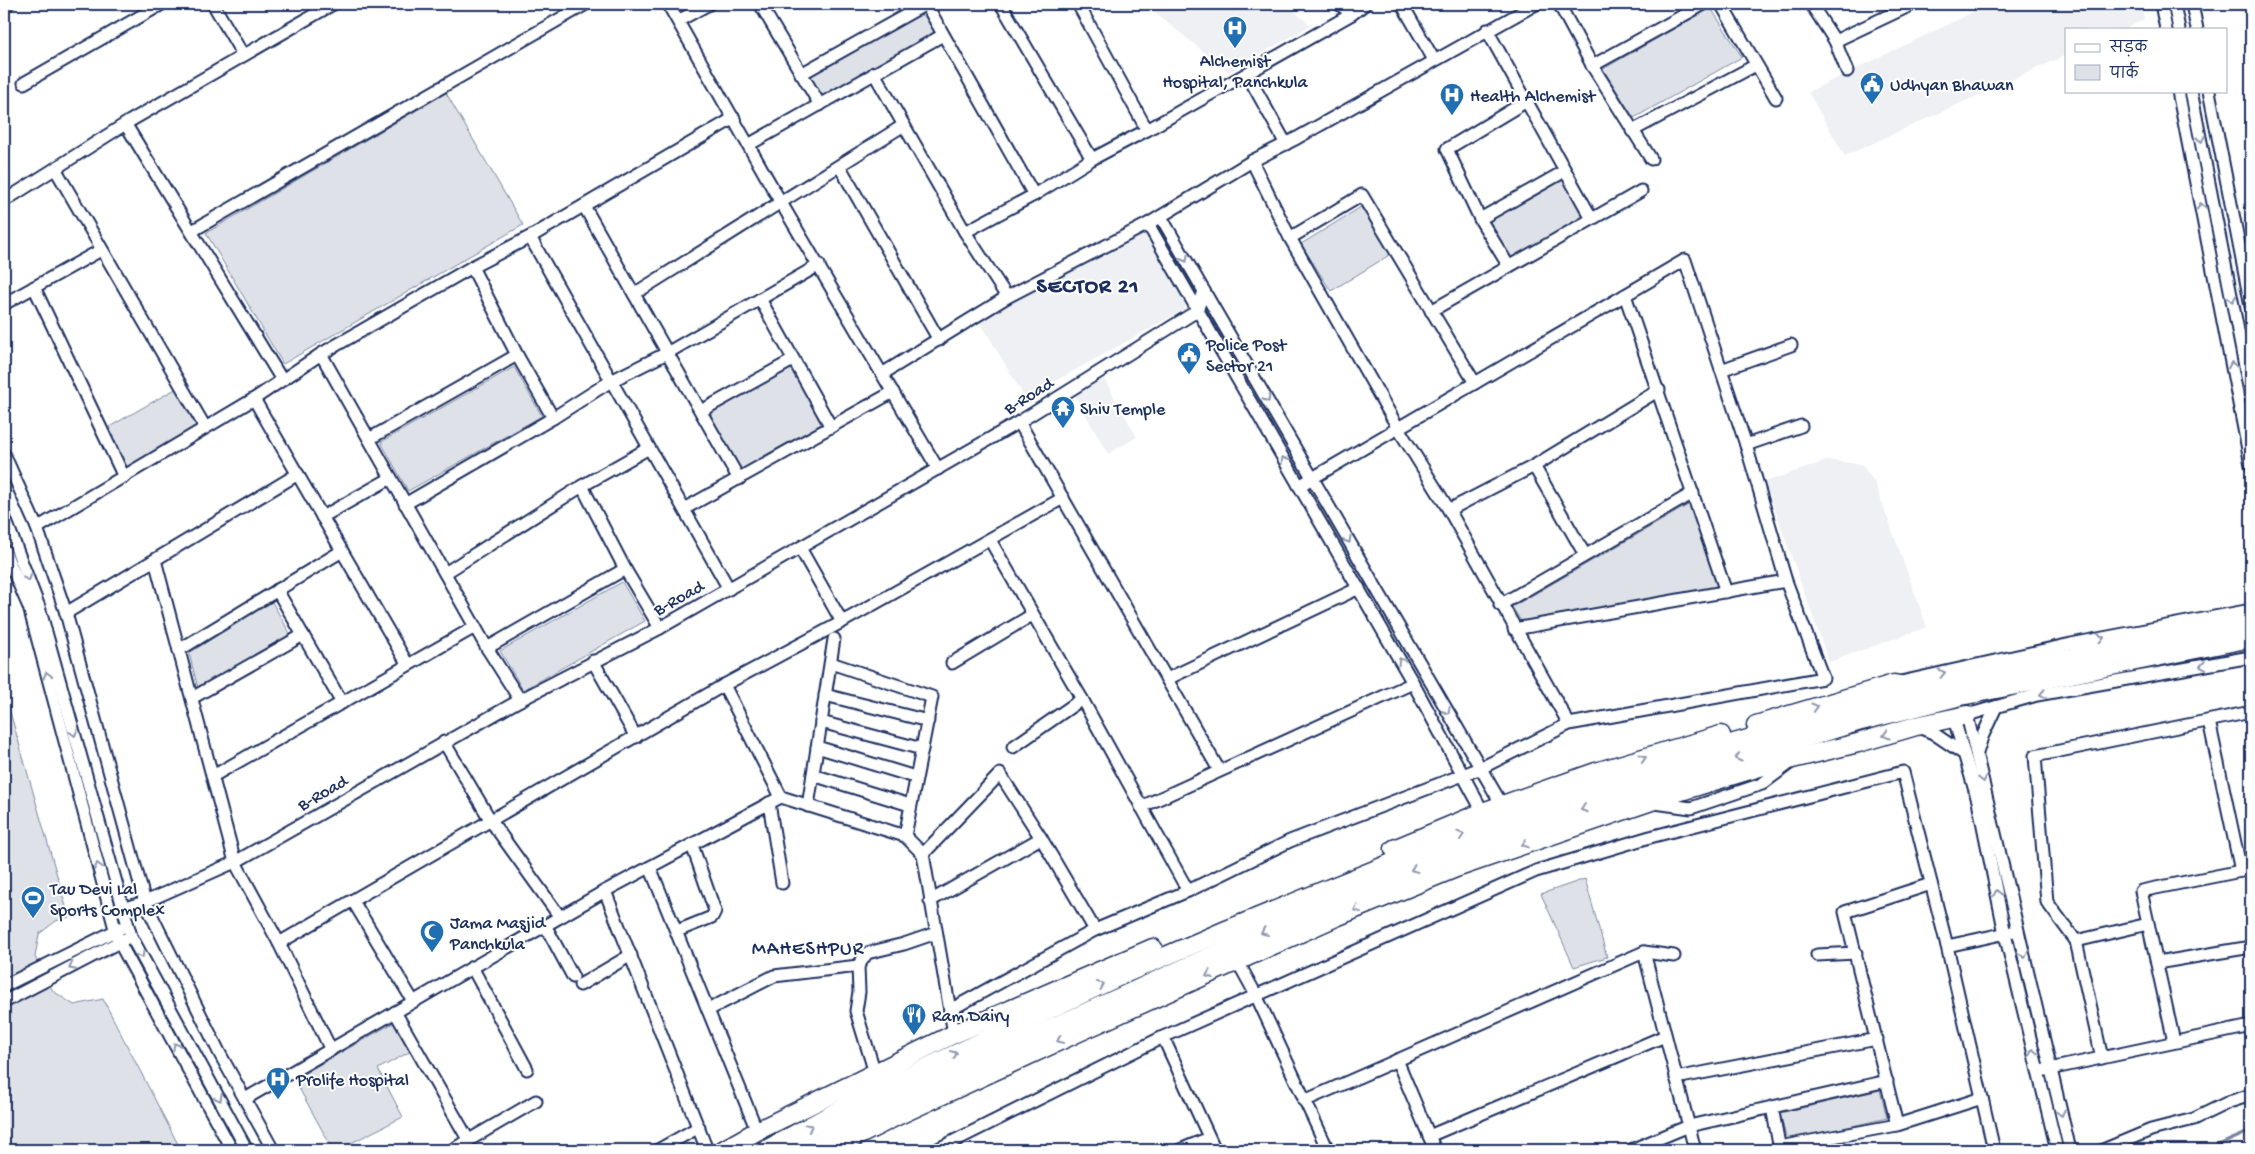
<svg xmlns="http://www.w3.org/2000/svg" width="2255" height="1154" viewBox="0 0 2255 1154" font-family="'Gochi Hand','Playpen Sans Deva',sans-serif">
	<rect width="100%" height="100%" fill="#fff"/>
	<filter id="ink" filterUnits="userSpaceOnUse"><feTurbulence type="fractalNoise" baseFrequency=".02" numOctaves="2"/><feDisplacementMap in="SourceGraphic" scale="10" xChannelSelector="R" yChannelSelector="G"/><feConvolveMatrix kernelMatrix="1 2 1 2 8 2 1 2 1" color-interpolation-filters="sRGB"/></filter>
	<g filter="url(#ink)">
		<!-- built -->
		<g fill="#eff0f4">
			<path d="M1144 4H1285L1311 25 1229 72Z"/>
			<path d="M1990 4H2141L2144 20 2124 29H2066V55L1845 156 1808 92Z"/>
			<path d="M1146 228 1187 300 1185 309 1025 398 979 320Z"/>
			<path d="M1104 379 1137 437 1108 454 1075 396Z"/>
			<path d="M1829 460 1862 465 1875 483 1927 627 1829 662 1765 482Z"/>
		</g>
		<!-- green -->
		<g fill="#dee1e7" stroke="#7c88a2">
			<path d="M1711 8 1742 57 1634 118 1603 69Z"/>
			<path d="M924 10 937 34 823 98 810 75Z"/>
			<path d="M446 93 523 225 283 364 206 233Z"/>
			<path d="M1563 177 1586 216 1511 260 1488 220Z"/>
			<path d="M1361 207 1391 254 1331 291 1301 244Z"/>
			<path d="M514 367 542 416 408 491 381 442Z"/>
			<path d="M793 367 825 425 740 471 708 413Z"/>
			<path d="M177 388 198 427 128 470 109 427Z"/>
			<path d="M1690 504 1718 588 1521 621 1512 607Z"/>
			<path d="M622 582 645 621 523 690 500 651Z"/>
			<path d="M272 602 291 635 198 688 189 653Z"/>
			<path d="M4 691 69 917 56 921 39 934 35 957 53 991 74 1005 103 999 181 1150H4Z"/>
			<path d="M1585 879 1607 957 1574 967 1541 894Z"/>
			<path d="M395 1022 413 1050 378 1069 403 1117 337 1150H333L294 1079Z"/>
			<path d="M1880 1090 1887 1118 1787 1141 1780 1113Z"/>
		</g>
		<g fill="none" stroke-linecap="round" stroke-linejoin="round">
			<!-- stream -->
			<path stroke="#77839f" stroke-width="3" d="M2207 1150 2251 1131"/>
			<defs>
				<g id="minor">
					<path d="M213 4 243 55"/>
					<path d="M668 4 780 201 938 469"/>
					<path d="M760 4 820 105"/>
					<path d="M1001 4 1092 159"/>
					<path d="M1078 4 1147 130"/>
					<path d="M1339 4 1352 14"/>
					<path d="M1402 4 1434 60"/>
					<path d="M1559 4 1593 67 1651 159"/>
					<path d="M1721 4 1776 98"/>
					<path d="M1811 4 1835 41 1847 71"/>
					<path d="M2161 4 2166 29"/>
					<path d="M2174 4 2179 29"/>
					<path d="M2192 4 2197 29"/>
					<path d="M4 6 8 4"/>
					<path d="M678 21 709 4"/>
					<path d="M1487 30 1592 219"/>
					<path d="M1835 41 1913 4"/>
					<path d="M1592 66 1704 4"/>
					<path d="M874 73 965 232 1007 297"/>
					<path d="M801 74 926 4 1034 195"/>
					<path d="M1247 74 1286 144"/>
					<path d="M24 83 162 4"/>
					<path d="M2178 91 2251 465"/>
					<path d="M2191 91 2251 397"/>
					<path d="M2209 91 2251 306"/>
					<path d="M126 125 282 380"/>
					<path d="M1632 131 1756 65"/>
					<path d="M750 144 943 35"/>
					<path d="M1252 161 1290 238 1398 428 1449 510 1569 724"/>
					<path d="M840 167 939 340"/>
					<path d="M56 170 205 427"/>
					<path d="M4 201 130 121 333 4"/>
					<path d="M584 206 739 479"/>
					<path d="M1161 217 1502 805"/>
					<path d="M1480 219 1565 171"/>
					<path d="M1148 224 1413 683 1483 812"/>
					<path d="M192 231 586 4"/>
					<path d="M965 232 1034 195 1092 159 1147 130 1352 14 1365 4"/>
					<path d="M530 237 729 589"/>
					<path d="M1290 238 1362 195 1475 383"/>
					<path d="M1508 265 1480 219 1447 149 1525 102"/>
					<path d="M472 267 517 355 553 418"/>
					<path d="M34 287 124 477"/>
					<path d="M634 294 904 125"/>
					<path d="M1625 295 1726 592"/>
					<path d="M760 299 831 427"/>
					<path d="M4 304 101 250"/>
					<path d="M1431 311 1641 191"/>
					<path d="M321 354 487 648 520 700"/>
					<path d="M1721 370 1791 345"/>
					<path d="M882 374 1007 297 1148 224 1252 161 1297 138 1536 4"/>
					<path d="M254 399 408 665"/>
					<path d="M701 411 793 360"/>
					<path d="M1019 422 1219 770"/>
					<path d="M369 439 517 355"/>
					<path d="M1746 445 1801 426"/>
					<path d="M4 454 37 528 66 613 145 902 220 1054 273 1150"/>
					<path d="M1534 466 1585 555"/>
					<path d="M582 486 625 569 660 628"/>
					<path d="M405 504 553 418 611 381 667 353 819 265"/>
					<path d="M684 509 893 392"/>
					<path d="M1449 510 1534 466 1659 390"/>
					<path d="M4 516 39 607 131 936 247 1150"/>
					<path d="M322 517 391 478"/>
					<path d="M37 528 254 399 321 354 472 267 530 237 734 118"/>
					<path d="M990 540 1082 699 1188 891"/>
					<path d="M800 548 842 622"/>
					<path d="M4 550 29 607 118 940 232 1150"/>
					<path d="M155 560 235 862 279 943 331 1050"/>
					<path d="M445 573 582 486 649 448"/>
					<path d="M277 590 342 703"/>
					<path d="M1500 605 1693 493"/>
					<path d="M66 613 298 474"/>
					<path d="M1514 629 1786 581"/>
					<path d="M487 648 625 569"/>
					<path d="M179 650 342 551"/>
					<path d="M593 661 636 737"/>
					<path d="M831 663 932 697 905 836"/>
					<path d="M952 663 1032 615"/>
					<path d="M1167 679 1359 588"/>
					<path d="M1901 682 2071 644 2251 610"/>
					<path d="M724 685 781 797 905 836 923 854 954 1034"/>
					<path d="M825 695 928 721"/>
					<path d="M192 698 303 635"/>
					<path d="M1954 719 1978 801 2005 934 2057 1150"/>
					<path d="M2209 721 2241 871"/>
					<path d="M821 722 922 749"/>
					<path d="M1916 726 1933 733 1964 754"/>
					<path d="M444 742 491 821 560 917"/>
					<path d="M817 747 915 777"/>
					<path d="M1013 747 1082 699"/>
					<path d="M1977 753 1982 737 1996 707"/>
					<path d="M813 775 910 805"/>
					<path d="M213 776 475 627"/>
					<path d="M769 803 782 883"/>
					<path d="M1655 803 1691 808 1762 784 1790 763"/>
					<path d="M808 806 834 639"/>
					<path d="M1141 807 1413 683"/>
					<path d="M923 854 1000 774 1041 838 1095 930"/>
					<path d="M650 867 757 1131"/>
					<path d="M605 891 707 1150"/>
					<path d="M353 901 413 1001"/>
					<path d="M930 901 1041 838"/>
					<path d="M111 912 145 902 235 862 520 700 660 628 1019 422 1197 311 1204 291"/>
					<path d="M545 925 573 977"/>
					<path d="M677 931 712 917 715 911 692 845"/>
					<path d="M2076 941 2148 924"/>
					<path d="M279 943 724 685 842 622 1063 498"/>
					<path d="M1947 946 2011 932"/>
					<path d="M1644 952 1695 1150"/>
					<path d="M1817 955 1856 953"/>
					<path d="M1238 962 1256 995 1328 1150"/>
					<path d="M2157 963 2251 947"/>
					<path d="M472 967 527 1069"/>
					<path d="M580 985 631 955"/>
					<path d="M4 986 121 928"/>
					<path d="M4 1002 125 939"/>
					<path d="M708 1010 774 976 858 966"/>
					<path d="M950 1010 1095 930 1188 891 1290 841 1481 768 1569 724 1823 678 1786 581 1746 445 1685 260 1299 486"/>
					<path d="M395 1012 469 1141"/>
					<path d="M1163 1037 1215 1150"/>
					<path d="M2174 1042 2141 891 2251 869"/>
					<path d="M2102 1058 2076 941 2047 902 2035 756 2251 712"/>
					<path d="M1397 1060 1435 1150"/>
					<path d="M2045 1070 2251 1026"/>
					<path d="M875 1073 856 1011 859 992 858 966 867 953 904 944 936 933"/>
					<path d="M1676 1078 1877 1039"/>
					<path d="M245 1099 605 891 781 797"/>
					<path d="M1304 1101 1644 952 1674 956"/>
					<path d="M1772 1107 1780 1150"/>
					<path d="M1897 1125 1845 912 1931 884"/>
					<path d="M1429 1136 1665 1036"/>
					<path d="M1779 1147 1897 1125 1982 1098"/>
					<path d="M452 1150 536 1101"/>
					<path d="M658 1150 699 1127"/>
					<path d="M936 1150 1163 1037 1536 871 1650 837 1903 772 1947 946 1994 1150"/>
					<path d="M1180 1150 1209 1138"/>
					<path d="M1631 1150 1689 1126 1887 1081"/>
					<path d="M2070 1150 1967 715 2037 695 2251 657"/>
					<path d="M2103 1150 2151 1130 2194 1119 2229 1102 2251 1095"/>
				</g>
				<g id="highway">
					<path d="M1756 725 1894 684 1921 689"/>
					<path d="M1394 849 1483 812 1596 772 1721 735"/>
					<path d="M723 1150 757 1131 954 1034 1153 948"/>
					<path d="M766 1150 860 1099 1122 975 1224 931 1446 841 1727 745 1924 689 2251 621"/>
					<path d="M803 1150 868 1114 965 1067 1335 900 1458 851 1736 759 1861 721 1961 696 2251 638"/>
					<path d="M830 1150 899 1115 1079 1032 1336 917 1456 868 1675 793 1760 767 1858 743 1916 726 1967 715"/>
				</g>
			</defs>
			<!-- minor casing -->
			<use href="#minor" stroke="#1b2f5e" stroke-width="15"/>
			<!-- highway casing -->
			<use href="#highway" stroke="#1b2f5e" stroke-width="21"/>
			<!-- minor -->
			<use href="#minor" stroke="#fff" stroke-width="11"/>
			<!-- highway -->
			<use href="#highway" stroke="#fff" stroke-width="18"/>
		</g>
		<!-- one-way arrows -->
		<defs><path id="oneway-chevron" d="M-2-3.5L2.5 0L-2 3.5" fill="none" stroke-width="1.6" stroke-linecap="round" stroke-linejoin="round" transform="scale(1.25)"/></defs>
		<g stroke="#8d97ae">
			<use href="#oneway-chevron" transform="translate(2201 139) rotate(79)"/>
			<use href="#oneway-chevron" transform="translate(2201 206) rotate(-101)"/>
			<use href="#oneway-chevron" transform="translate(1185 259) rotate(60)"/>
			<use href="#oneway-chevron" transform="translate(2232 299) rotate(79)"/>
			<use href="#oneway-chevron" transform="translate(2232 365) rotate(-101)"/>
			<use href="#oneway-chevron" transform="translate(1267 399) rotate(60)"/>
			<use href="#oneway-chevron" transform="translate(1284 460) rotate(-120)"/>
			<use href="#oneway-chevron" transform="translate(1348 540) rotate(60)"/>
			<use href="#oneway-chevron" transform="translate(28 578) rotate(69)"/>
			<use href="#oneway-chevron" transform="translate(2101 638) rotate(-10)"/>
			<use href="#oneway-chevron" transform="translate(1401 661) rotate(-120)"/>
			<use href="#oneway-chevron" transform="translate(2203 666) rotate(170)"/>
			<use href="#oneway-chevron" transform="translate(1942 673) rotate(-13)"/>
			<use href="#oneway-chevron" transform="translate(47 675) rotate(-105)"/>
			<use href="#oneway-chevron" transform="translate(2043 694) rotate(169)"/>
			<use href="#oneway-chevron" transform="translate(1815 707) rotate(-16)"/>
			<use href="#oneway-chevron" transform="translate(1447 711) rotate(60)"/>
			<use href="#oneway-chevron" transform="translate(74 733) rotate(74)"/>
			<use href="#oneway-chevron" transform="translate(1886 735) rotate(163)"/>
			<use href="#oneway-chevron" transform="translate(1643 758) rotate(-17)"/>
			<use href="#oneway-chevron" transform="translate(1738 758) rotate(163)"/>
			<use href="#oneway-chevron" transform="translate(1983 779) rotate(78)"/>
			<use href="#oneway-chevron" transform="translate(1584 809) rotate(161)"/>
			<use href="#oneway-chevron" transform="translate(1461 835) rotate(-19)"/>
			<use href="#oneway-chevron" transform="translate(1525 844) rotate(161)"/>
			<use href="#oneway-chevron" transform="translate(98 866) rotate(-105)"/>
			<use href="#oneway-chevron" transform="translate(1414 869) rotate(158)"/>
			<use href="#oneway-chevron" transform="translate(1997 893) rotate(-102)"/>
			<use href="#oneway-chevron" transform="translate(1357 909) rotate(158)"/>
			<use href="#oneway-chevron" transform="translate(1264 932) rotate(156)"/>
			<use href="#oneway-chevron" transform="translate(141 955) rotate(62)"/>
			<use href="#oneway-chevron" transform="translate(2024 955) rotate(77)"/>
			<use href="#oneway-chevron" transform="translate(72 967) rotate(153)"/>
			<use href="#oneway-chevron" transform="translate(1209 975) rotate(156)"/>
			<use href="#oneway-chevron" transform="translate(1101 985) rotate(-25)"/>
			<use href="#oneway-chevron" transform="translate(1060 1040) rotate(155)"/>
			<use href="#oneway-chevron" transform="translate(176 1046) rotate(-119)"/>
			<use href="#oneway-chevron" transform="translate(2033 1052) rotate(-103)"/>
			<use href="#oneway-chevron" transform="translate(954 1054) rotate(-25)"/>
			<use href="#oneway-chevron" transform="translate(219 1098) rotate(62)"/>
			<use href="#oneway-chevron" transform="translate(2061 1113) rotate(77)"/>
			<use href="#oneway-chevron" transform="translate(809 1127) rotate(-29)"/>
		</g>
	</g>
	<!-- icons -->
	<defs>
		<symbol id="hospital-pin" viewBox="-11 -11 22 30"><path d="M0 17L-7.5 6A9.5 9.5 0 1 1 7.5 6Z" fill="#1f6fb2" stroke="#fff"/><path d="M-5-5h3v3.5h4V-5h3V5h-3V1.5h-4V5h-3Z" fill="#fff"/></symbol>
		<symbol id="civic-pin" viewBox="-11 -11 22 30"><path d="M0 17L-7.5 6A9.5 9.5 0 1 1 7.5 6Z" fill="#1f6fb2" stroke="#fff"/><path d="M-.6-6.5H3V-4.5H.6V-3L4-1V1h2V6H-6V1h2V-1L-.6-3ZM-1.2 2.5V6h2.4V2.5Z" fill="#fff"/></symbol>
		<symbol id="temple-pin" viewBox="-11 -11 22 30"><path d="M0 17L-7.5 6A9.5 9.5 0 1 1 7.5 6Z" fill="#1f6fb2" stroke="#fff"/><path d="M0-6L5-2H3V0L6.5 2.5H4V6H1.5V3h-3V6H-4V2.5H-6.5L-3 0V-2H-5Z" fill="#fff"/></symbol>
		<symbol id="stadium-pin" viewBox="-11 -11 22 30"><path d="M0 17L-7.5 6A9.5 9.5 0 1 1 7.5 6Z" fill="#1f6fb2" stroke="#fff"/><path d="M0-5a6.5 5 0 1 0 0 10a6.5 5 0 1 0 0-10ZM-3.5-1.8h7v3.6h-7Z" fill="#fff"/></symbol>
		<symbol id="mosque-pin" viewBox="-11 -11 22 30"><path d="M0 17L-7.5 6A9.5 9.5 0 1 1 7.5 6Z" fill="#1f6fb2" stroke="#fff"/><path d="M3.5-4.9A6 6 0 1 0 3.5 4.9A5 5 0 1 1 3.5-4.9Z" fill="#fff"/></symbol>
		<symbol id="restaurant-pin" viewBox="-11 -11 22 30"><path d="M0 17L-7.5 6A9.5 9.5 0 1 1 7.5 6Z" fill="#1f6fb2" stroke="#fff"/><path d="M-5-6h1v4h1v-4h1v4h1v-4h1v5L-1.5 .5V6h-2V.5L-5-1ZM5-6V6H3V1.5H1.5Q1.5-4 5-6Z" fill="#fff"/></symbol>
	</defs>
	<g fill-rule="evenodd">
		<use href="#hospital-pin" x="1221" y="14" width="28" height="38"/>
		<use href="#civic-pin" x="1858" y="70" width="28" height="38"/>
		<use href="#hospital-pin" x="1438" y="81" width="28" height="38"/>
		<use href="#civic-pin" x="1175" y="340" width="28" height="38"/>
		<use href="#temple-pin" x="1049" y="394" width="28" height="38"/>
		<use href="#stadium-pin" x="19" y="884" width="28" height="38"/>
		<use href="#mosque-pin" x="418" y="918" width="28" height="38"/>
		<use href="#restaurant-pin" x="900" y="1001" width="28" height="38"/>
		<use href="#hospital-pin" x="264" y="1065" width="28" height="38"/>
	</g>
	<g text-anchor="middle" stroke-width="4" stroke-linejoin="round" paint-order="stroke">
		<!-- poi labels -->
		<g font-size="18" fill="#1b2f5e" stroke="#fff" text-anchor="start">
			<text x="1235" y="66" text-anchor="middle">Alchemist<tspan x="1235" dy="21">Hospital, Panchkula</tspan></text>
			<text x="1890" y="90">Udhyan Bhawan</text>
			<text x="1470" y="101">Health Alchemist</text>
			<text x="1206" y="350">Police Post<tspan x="1206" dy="21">Sector 21</tspan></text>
			<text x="1080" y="414">Shiv Temple</text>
			<text x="50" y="894">Tau Devi Lal<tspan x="50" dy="21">Sports Complex</tspan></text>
			<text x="450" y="928">Jama Masjid<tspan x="450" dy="21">Panchkula</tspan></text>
			<text x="932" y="1021">Ram Dairy</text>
			<text x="296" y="1085">Prolife Hospital</text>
		</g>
		<!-- street labels -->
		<g font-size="18" fill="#1b2f5e" stroke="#fff">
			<text transform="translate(1028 395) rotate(-32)" y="6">B-Road</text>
			<text transform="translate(678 597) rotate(-29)" y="6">B-Road</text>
			<text transform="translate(322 792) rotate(-30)" y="6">B-Road</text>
		</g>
		<!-- quarter labels -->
		<g font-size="20" letter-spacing="1" fill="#1b2f5e" stroke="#fff">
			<text x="808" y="954">MAHESHPUR</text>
		</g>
		<!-- district labels -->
		<g font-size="22" font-weight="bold" letter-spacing="1" fill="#1b2f5e" stroke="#fff">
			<text x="1088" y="292">SECTOR 21</text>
		</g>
	</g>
	<!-- margin -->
	<rect width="2255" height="1154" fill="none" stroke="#fff" stroke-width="20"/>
	<rect x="10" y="10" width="2235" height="1134" fill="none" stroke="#1b2f5e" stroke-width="2" filter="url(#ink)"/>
	<!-- legend -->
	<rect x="2065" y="28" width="162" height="65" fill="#ffffff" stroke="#a4acbf"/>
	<rect x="2075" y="44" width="25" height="8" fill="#ffffff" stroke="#a4acbf"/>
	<text x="2110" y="52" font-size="15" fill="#1b2f5e">सड़क</text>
	<rect x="2075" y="65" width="25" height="15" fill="#dee1e7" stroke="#a4acbf"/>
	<text x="2110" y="78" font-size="15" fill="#1b2f5e">पार्क</text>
</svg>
